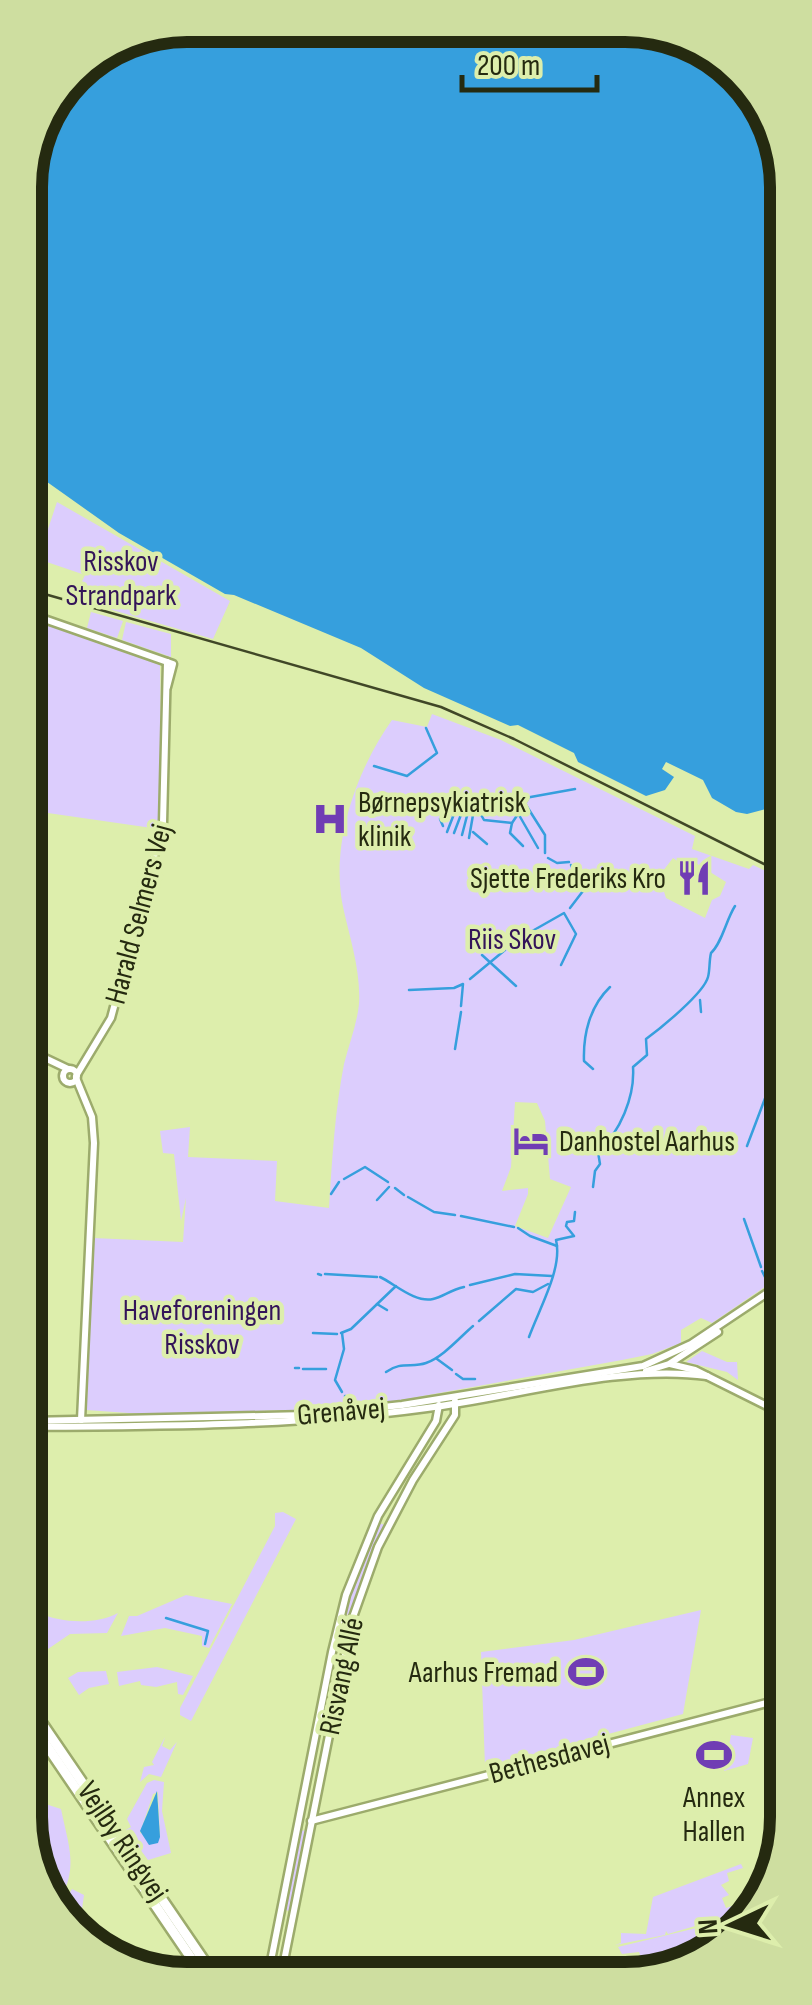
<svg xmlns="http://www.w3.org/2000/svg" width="812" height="2005" viewBox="0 0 812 2005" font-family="'Sofia Sans Condensed',sans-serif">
	<rect width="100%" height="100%" fill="#ddeeac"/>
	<!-- green -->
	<g fill="#dccdfd" fill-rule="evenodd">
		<path d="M57 502 230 601 213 639 74 599 85 575 38 559Z"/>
		<path d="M91 612 123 621 117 638 87 628Z"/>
		<path d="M27 618 160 665 162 809 147 861 152 828 27 810Z"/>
		<path d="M126 622 171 634V657L122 640Z"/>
		<path d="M432 714 501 740 695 836 692 849 749 869 753 865 784 880 785 1273 712 1323 701 1318 681 1330V1343L652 1354 622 1360 384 1403 331 1409 143 1414 86 1410 93 1238 183 1242 186 1198 181 1221 174 1154 163 1153 160 1131 190 1127 188 1157 277 1161 275 1201 329 1208C332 1160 335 1110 344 1064 349 1044 357 1024 359 1004 361 971 350 939 343 907 330 844 356 771 392 720L427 727ZM673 858 686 867 691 860 726 882 720 896 712 900 705 918 666 898 659 876ZM515 1102 537 1103 545 1121 550 1179 571 1187 548 1238 515 1226 528 1194V1188L502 1191 511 1167Z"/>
		<path d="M702 1351 727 1362H737L738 1380 727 1372 686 1362Z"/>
		<path d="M283 1512 296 1519 191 1721 180 1715V1708L275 1526V1513Z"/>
		<path d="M379 1523 385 1525 351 1614 344 1615 357 1574Z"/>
		<path d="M186 1595 232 1604 209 1648 202 1646V1636L165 1628 121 1636 129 1616H137Z"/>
		<path d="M701 1610 683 1714 485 1767 481 1652 574 1640Z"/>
		<path d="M40 1613C60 1623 96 1625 118 1613L107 1633 70 1634 48 1649 30 1625V1620Z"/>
		<path d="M157 1667 193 1676 183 1695 178 1694 177 1682 156 1687 141 1685 140 1681 119 1686 117 1672Z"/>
		<path d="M106 1671 109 1684 89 1688 79 1695 68 1678 78 1672Z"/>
		<path d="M731 1735 753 1738 748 1764 724 1771Z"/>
		<path d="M165 1737 162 1746 170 1750 177 1742 161 1777 149 1774 140 1782 144 1767 154 1765 152 1762Z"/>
		<path d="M154 1780 164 1782 162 1811 171 1853 148 1860 126 1830 131 1827 127 1819 147 1783ZM158 1792 160 1837 140 1833 153 1794Z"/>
		<path d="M30 1799 61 1809C69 1848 79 1868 58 1904L30 1859Z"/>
		<path d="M307 1830 291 1911 284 1910 300 1831Z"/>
		<path d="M741 1864 743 1868 727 1873 729 1881 721 1885 729 1895 722 1898 726 1908 760 1897 756 1908 668 1934 666 1931 665 1935 615 1945 621 1943V1933L646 1934 653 1897Z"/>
		<path d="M72 1889 84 1895 81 1916 72 1926 61 1908Z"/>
		<path d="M754 1914 666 1975H638L641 1957 639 1952 622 1954 618 1947Z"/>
	</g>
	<!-- water -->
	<g fill="#369fdd">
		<path d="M188 25 656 28 739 72 782 146 784 820 766 809 747 814 736 812 712 798 703 780 666 762 662 769 674 777 665 790 646 796 578 762 574 753 518 725 510 726 424 688 361 648 234 595 225 594 119 533 26 467 25 177 80 66Z"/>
		<path d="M157 1791 160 1837 158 1843 149 1845 140 1831Z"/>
	</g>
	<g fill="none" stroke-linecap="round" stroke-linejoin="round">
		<!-- stream -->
		<g stroke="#369fdd" stroke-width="2.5">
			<path d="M374 766 407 776 437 753 426 728"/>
			<path d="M526 805 545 835V853"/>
			<path d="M519 815 538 848"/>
			<path d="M512 823 484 820 480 813 514 800 575 789"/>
			<path d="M443 826 440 819 455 813H480"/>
			<path d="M447 832 454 814"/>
			<path d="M473 832 487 844"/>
			<path d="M454 833 462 812"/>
			<path d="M462 835 468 812"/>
			<path d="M469 838 473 815"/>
			<path d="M523 846 510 833 512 823 528 799"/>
			<path d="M548 858 557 863 569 862"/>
			<path d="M571 865 581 886"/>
			<path d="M570 908 583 891"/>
			<path d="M527 934 564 913 576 934 561 965"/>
			<path d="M513 943 522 937"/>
			<path d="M482 955 516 986"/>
			<path d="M470 979 505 950"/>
			<path d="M409 990 454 988 463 984 461 1006"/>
			<path d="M700 1000 701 1012"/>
			<path d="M455 1049 461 1012"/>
			<path d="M593 1069 584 1061C583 1034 590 1006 610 987"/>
			<path d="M777 1070 784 1057"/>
			<path d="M747 1146 772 1080"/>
			<path d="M784 1161H785"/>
			<path d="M778 1172 785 1177"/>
			<path d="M344 1179 365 1167 388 1182"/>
			<path d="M593 1187 595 1171 600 1164 598 1152C620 1132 635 1097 633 1067L647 1055 646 1039C661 1028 704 993 708 977 710 970 709 961 711 953 722 943 726 920 735 906"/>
			<path d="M395 1188 404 1195"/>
			<path d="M331 1194 339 1182"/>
			<path d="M408 1197 434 1212 455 1215"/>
			<path d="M377 1200 389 1187"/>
			<path d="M461 1216 514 1227"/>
			<path d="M744 1219 761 1267"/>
			<path d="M518 1228 530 1236 557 1246"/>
			<path d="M762 1271 767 1281"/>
			<path d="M318 1274 321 1275"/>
			<path d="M325 1274 377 1277"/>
			<path d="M380 1277C395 1284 415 1303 433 1299 443 1297 450 1290 464 1287"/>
			<path d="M470 1285 515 1274 552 1276"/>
			<path d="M377 1304 387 1310"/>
			<path d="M479 1321 516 1289 533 1292 548 1284"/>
			<path d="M313 1333 337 1334"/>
			<path d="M341 1333 351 1329 396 1286"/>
			<path d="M342 1333 344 1349 335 1380 342 1392"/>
			<path d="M529 1337C539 1309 563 1268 556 1240L574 1236 566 1226 567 1222 574 1221 575 1212"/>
			<path d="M437 1359 452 1370"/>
			<path d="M295 1368H299"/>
			<path d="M303 1369H326"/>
			<path d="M386 1372C401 1361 412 1368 426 1363 443 1357 459 1338 473 1326"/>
			<path d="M456 1374 463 1379H475"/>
			<path d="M345 1396 349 1397"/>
			<path d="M166 1618 208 1631 205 1644"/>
		</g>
		<defs>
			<g id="minor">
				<path d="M27 613 173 664 167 687"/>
				<path d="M28 1050 68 1069"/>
				<circle cx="70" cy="1076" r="7"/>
				<path d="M76 1076 111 1018 163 823 167 662"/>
				<path d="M76 1078 92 1117 94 1143 81 1420"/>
				<path d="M670 1364 695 1370 785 1415"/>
				<path d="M646 1371 669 1364 718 1332"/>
				<path d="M29 1421 306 1415 402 1405 643 1366 691 1344 785 1281"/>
				<path d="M29 1427C162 1426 295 1426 427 1408 515 1397 619 1364 707 1376"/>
				<path d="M311 1821 786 1698"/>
				<path d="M268 1976 332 1652 346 1595 378 1516 436 1421 439 1405"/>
				<path d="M281 1976 352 1620 378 1547 413 1480 455 1415V1401"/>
			</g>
			<g id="major">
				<path d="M30 1706 215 1977"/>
				<path d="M30 1721 204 1977"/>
			</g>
		</defs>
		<!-- minor casing -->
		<use href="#minor" stroke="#9cab6c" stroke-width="11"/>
		<!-- major casing -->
		<use href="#major" stroke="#9cab6c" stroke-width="14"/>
		<!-- minor -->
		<use href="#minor" stroke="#fff" stroke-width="6"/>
		<!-- major -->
		<use href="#major" stroke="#fff" stroke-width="9"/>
		<!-- tram -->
		<path stroke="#404727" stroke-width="2.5" d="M27 589 441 707 514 739 784 874"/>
	</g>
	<!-- icons -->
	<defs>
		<symbol id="hospital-bare" viewBox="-9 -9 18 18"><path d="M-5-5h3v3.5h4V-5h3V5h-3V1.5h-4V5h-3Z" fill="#703db4" stroke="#ddeeac" stroke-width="2.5" paint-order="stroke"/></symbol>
		<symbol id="restaurant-bare" viewBox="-9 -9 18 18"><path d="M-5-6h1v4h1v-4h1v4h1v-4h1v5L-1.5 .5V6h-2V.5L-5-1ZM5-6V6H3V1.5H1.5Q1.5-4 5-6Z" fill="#703db4" stroke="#ddeeac" stroke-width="2.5" paint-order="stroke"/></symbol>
		<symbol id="hotel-bare" viewBox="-9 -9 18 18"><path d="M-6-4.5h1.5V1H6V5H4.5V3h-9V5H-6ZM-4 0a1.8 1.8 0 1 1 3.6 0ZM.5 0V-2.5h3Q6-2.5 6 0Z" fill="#703db4" stroke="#ddeeac" stroke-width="2.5" paint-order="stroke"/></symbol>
		<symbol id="stadium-bare" viewBox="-9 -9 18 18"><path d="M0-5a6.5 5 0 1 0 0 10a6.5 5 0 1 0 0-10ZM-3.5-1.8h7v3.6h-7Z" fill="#703db4" stroke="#ddeeac" stroke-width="2.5" paint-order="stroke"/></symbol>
	</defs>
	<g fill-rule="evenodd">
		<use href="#hospital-bare" x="305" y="794" width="50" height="50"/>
		<use href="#restaurant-bare" x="669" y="853" width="50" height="50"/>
		<use href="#hotel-bare" x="506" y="1116" width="50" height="50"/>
		<use href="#stadium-bare" x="561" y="1647" width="50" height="50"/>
		<use href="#stadium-bare" x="689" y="1730" width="50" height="50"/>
	</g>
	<g text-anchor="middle" stroke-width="9" stroke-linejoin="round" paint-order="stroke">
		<!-- park labels -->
		<g font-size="30" fill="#331459" stroke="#ddeeac">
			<text x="121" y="571">Risskov<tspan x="121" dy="34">Strandpark</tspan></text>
			<text x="512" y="949">Riis Skov</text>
			<text x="202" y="1320">Haveforeningen<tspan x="202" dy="34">Risskov</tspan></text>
		</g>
		<!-- poi labels -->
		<g font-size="30" fill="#252a10" stroke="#ddeeac" text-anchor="start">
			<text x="358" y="812">Børnepsykiatrisk<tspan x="358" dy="34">klinik</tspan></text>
			<text x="666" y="888" text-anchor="end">Sjette Frederiks Kro</text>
			<text x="559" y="1151">Danhostel Aarhus</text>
			<text x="558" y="1682" text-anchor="end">Aarhus Fremad</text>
			<text x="714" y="1807" text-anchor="middle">Annex<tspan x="714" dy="34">Hallen</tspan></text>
		</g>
		<!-- street labels -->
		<g font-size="30" fill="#252a10" stroke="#ddeeac">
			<text transform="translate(138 914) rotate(-75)" y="10">Harald Selmers Vej</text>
			<text transform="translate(341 1411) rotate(-5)" y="10">Grenåvej</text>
			<text transform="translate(341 1676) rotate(-78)" y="10">Risvang Allé</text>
			<text transform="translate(549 1758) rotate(-15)" y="10">Bethesdavej</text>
			<text transform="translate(123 1841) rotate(56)" y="10">Vejlby Ringvej</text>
		</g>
	</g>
	<!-- crop -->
	<path d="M0 0H812V2005H0ZM187 42H625A145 145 0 0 1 770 187V1817A145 145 0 0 1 625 1962H187A145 145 0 0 1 42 1817V187A145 145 0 0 1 187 42Z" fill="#cedea0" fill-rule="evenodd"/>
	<path fill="none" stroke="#252a10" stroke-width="12" d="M187 42H625A145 145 0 0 1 770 187V1817A145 145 0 0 1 625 1962H187A145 145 0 0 1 42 1817V187A145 145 0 0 1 187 42Z"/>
	<!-- north arrow -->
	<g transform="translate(732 1925) rotate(266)" stroke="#ddeeac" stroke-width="8" paint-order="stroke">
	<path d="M0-8L18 38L0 25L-18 38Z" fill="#252a10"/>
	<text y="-15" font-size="28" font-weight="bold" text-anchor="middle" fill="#252a10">N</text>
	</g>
	<!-- scale -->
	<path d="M462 75v15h135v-15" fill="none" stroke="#252a10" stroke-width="5"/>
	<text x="477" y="75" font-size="30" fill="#252a10" stroke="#ddeeac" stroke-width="8" paint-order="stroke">200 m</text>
</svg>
